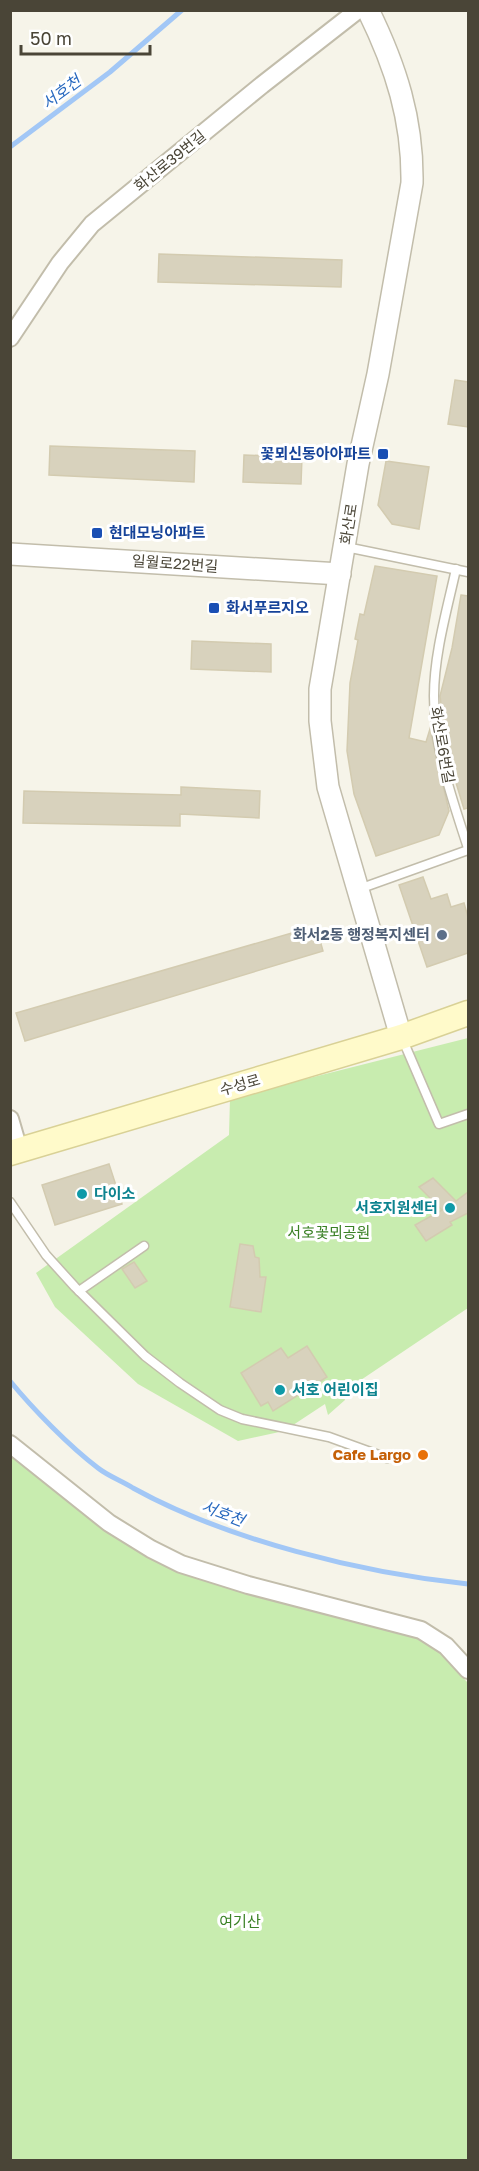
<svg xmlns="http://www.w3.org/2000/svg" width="479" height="2171" viewBox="0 0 479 2171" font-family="'Golos Text','Noto Sans KR',sans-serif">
	<rect width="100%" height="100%" fill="#f6f4e9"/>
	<!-- green -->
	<g fill="#c8ecaf">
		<path d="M468 1038V1308L343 1392 345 1400 328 1415 325 1404 284 1431 238 1441 138 1384 55 1307 36 1273 229 1135 230 1098Z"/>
		<path d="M10 1452 130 1546 220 1585 393 1629 430 1643 468 1683V2160H11Z"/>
	</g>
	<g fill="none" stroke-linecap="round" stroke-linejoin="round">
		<!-- stream -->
		<g stroke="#a2c7f6" stroke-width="5">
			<path d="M10 147 110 72 182 10"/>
			<path d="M10 1381C33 1409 69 1446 98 1468 108 1476 122 1481 133 1488 227 1540 362 1573 468 1584"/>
		</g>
	</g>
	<!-- building -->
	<g fill="#d8d2bd" stroke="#d3cbb0" stroke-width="1.5">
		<path d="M159 254 342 260 341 287 158 282Z"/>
		<path d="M455 380 468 382V427L448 424Z"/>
		<path d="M50 446 195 451 194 482 49 475Z"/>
		<path d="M244 455 302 457 301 484 243 482Z"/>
		<path d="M386 461 429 467 419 529 392 524 378 505Z"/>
		<path d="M375 566 437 576 409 738 426 742 430 729 449 811 439 835 376 856 354 794 347 751 350 683 358 640 355 639 360 614 364 615Z"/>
		<path d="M461 595 468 596V808L464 809 447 753 440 696 452 648Z"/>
		<path d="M192 641 271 644V672L191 669Z"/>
		<path d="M181 787 260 791 259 818 180 814V826L23 823 24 791 181 795Z"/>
		<path d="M423 877 431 899 447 894 451 907 464 903 468 917V953L427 967 399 885Z"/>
		<path d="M316 926 323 951 25 1041 16 1013Z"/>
		<path d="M109 1164 122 1204 55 1225 42 1185Z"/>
		<path d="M433 1178 456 1201 468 1192V1213L450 1222 452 1225 426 1241 415 1225 442 1210 419 1187Z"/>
		<path d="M240 1244 253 1246 255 1257 259 1258 260 1277H266L261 1312 230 1307Z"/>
		<path d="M134 1262 147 1281 135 1288 122 1269Z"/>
		<path d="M307 1346 327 1377 273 1411 268 1402 261 1406 241 1373 281 1348 288 1358Z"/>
	</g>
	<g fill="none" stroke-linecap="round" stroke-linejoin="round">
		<defs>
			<g id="service">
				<path d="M346 547 468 572"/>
				<path d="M456 569C447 610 434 654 434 696 434 749 452 798 468 848"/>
				<path d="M359 889 468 850"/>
				<path d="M402 1038 439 1124 468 1114"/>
				<path d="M10 1202 46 1255 75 1287 145 1356 180 1383 220 1410 242 1419 329 1437 387 1458"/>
				<path d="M79 1291 144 1246"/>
			</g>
			<g id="minor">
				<path d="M10 338 60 263 92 224 262 85 358 10"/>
				<path d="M10 1119 19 1150"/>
				<path d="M10 1444 109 1523 151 1549 181 1564 248 1585 421 1630 446 1646 468 1670"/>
			</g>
			<g id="tertiary">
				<path d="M368 10C396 67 413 120 412 183L378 374 358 464 326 654 320 689V721L328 787 401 1037"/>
				<path d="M10 554 340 574"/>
			</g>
			<path id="secondary" d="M10 1153 401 1037 468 1013"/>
		</defs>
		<!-- service casing -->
		<use href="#service" stroke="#c2bdab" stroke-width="11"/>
		<!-- minor casing -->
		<use href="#minor" stroke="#c2bdab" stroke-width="20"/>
		<!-- tertiary casing -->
		<use href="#tertiary" stroke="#c2bdab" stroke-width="24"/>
		<!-- secondary casing -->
		<use href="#secondary" stroke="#d9d196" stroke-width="27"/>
		<!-- service -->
		<use href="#service" stroke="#fff" stroke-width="8"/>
		<!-- minor -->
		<use href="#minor" stroke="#fff" stroke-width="16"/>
		<!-- tertiary -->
		<use href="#tertiary" stroke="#fff" stroke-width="21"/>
		<!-- secondary -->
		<use href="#secondary" stroke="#fffaca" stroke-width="24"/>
	</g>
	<!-- markers -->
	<g fill="#1a4fb4" stroke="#fff" stroke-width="2">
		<rect x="377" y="448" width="12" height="12" rx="3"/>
		<rect x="91" y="527" width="12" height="12" rx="3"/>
		<rect x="208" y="602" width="12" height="12" rx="3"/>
	</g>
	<circle fill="#5c6f8a" stroke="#fff" stroke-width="2" cx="442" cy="935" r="6"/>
	<g fill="#0f9aa8" stroke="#fff" stroke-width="2">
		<circle cx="82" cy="1194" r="6"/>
		<circle cx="450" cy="1208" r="6"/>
		<circle cx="280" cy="1390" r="6"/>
	</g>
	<circle fill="#e8710a" stroke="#fff" stroke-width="2" cx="423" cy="1455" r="6"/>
	<g text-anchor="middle" stroke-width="6" stroke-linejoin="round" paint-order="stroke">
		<!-- street labels -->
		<g font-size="15" fill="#4a4537" stroke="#fff">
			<text transform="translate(170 161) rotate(-39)" y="5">화산로39번길</text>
			<text transform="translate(349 524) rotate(-81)" y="5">화산로</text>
			<text transform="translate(175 564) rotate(4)" y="5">일월로22번길</text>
			<text transform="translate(442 745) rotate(80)" y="5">화산로6번길</text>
			<text transform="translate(240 1085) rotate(-16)" y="5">수성로</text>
		</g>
		<!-- transit labels -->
		<g font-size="15" font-weight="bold" fill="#164399" stroke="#fff" text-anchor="start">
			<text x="371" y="459" text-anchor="end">꽃뫼신동아아파트</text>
			<text x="109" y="538">현대모닝아파트</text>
			<text x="226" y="613">화서푸르지오</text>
		</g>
		<!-- service labels -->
		<g font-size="15" font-weight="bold" fill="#4e5e75" stroke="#fff" text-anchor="end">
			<text x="430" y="940">화서2동 행정복지센터</text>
		</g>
		<!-- culture labels -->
		<g font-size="15" font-weight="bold" fill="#0d838f" stroke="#fff" text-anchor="start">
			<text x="94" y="1199">다이소</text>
			<text x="438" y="1213" text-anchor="end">서호지원센터</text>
			<text x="292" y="1395">서호 어린이집</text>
		</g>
		<!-- park labels -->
		<g font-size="15" fill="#3a8125" stroke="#fff">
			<text x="329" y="1238">서호꽃뫼공원</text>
			<text x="240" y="1927">여기산</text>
		</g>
		<!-- food labels -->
		<g font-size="15" font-weight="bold" fill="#c56008" stroke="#fff" text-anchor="end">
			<text x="411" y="1460">Cafe Largo</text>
		</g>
		<!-- water labels -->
		<g font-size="16" font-style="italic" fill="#2768bf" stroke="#fff">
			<text transform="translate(61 92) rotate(-37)" y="6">서호천</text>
			<text transform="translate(223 1513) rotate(21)" y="6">서호천</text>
		</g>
	</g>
	<!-- border -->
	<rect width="479" height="2171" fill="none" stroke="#4a4537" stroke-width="24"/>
	<!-- scale -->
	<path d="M21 45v9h129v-9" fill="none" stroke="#4a4537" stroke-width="3"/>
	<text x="30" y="45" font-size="18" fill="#4a4537" stroke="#ffffff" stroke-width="4.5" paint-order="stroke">50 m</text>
</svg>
